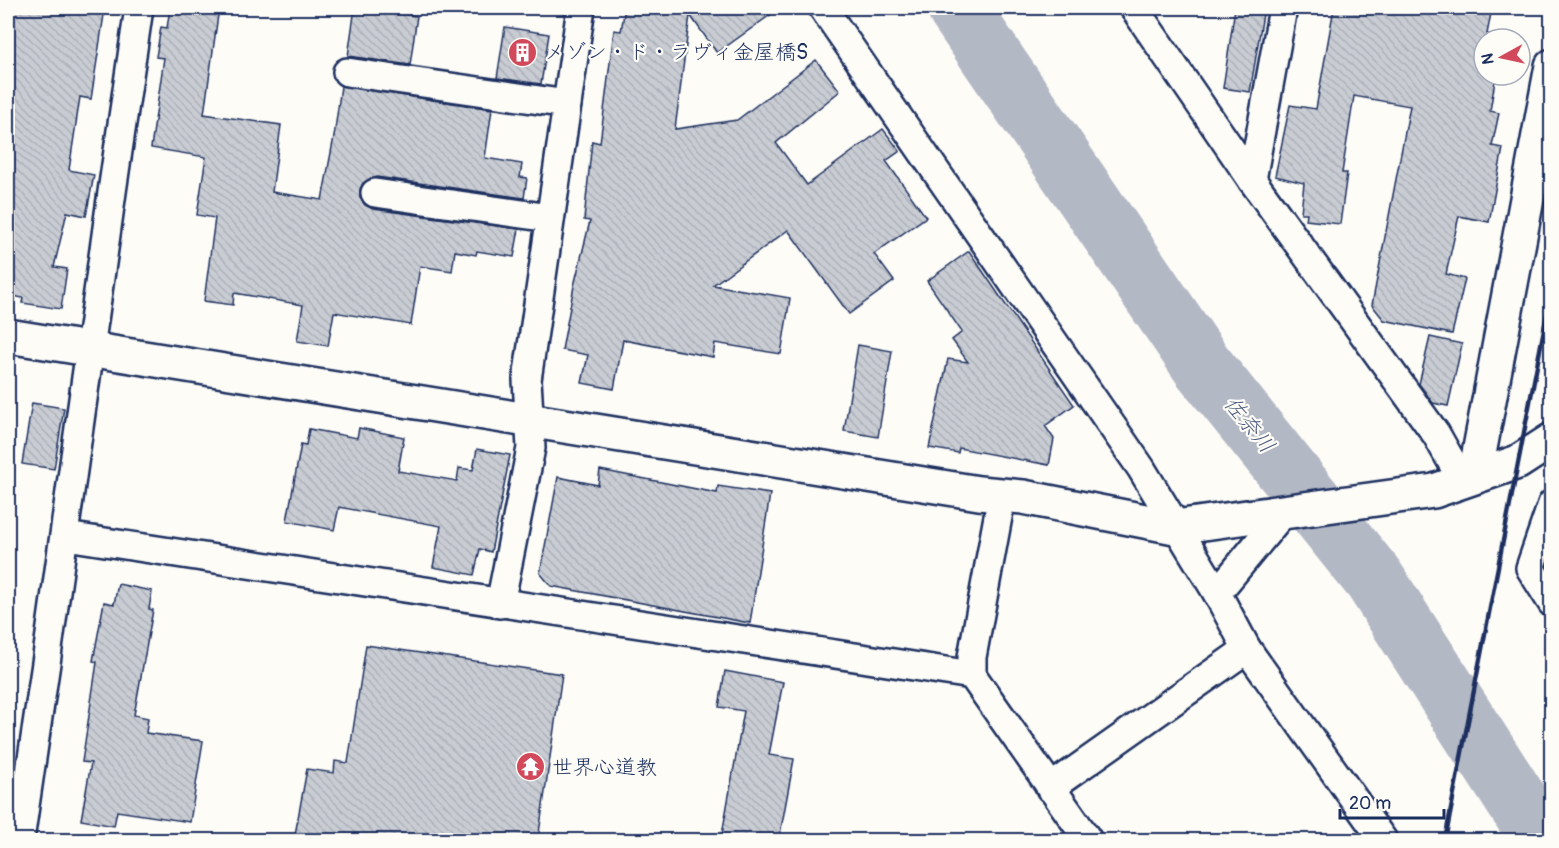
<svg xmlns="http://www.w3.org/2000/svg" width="1559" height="848" viewBox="0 0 1559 848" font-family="Pangolin,'Klee One',sans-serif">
	<defs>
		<pattern id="building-back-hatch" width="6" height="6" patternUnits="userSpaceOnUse" patternTransform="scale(1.5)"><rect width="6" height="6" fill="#c9ccd3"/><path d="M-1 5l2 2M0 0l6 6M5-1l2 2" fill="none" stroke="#acb0b8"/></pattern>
	</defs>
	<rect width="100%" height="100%" fill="#fdfcf7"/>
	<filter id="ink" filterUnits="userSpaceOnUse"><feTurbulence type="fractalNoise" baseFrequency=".0167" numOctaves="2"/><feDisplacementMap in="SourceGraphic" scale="12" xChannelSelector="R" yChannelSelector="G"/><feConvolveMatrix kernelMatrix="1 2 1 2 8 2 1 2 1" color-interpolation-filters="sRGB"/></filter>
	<g filter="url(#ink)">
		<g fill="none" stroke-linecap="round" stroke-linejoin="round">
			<!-- river -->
			<path stroke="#b3b8c5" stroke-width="62" d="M958 8 1202 365 1374 579 1542 840"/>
		</g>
		<!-- building -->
		<g fill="url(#building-back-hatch)" stroke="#1b2f5e" stroke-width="1.5">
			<path d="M8 8H105L91 99 80 97 69 170 94 175 86 216 67 212 54 267 67 269 61 309 22 303 23 298 8 295V201L12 172H8Z"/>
			<path d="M170 8H219L204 114 281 125 272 192 322 200 334 137 341 86 492 109 485 158 522 164 520 177 527 178 524 198 377 177 363 183 360 190V198L365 205 373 209 519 229 514 257 477 251 476 255 455 251 452 271 420 266 411 325 334 312 328 346 297 341 303 305 234 293 233 305 204 301 215 218 197 215 206 157 151 148 164 58 156 57 161 27 167 28Z"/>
			<path d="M355 8 417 16 410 65 348 56Z"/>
			<path d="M625 8H780L717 53 690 15 675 129 737 120 816 60 840 91 776 143 807 185 883 129 900 151 886 161 926 217 874 254 894 281 849 314 788 230 713 285 790 298 781 354 715 343 713 357 623 340 614 389 582 383 588 355 562 350 574 286 590 221 584 220 592 141 600 143 614 30 621 31Z"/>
			<path d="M1235 8H1264L1250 92 1223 88Z"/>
			<path d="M1334 8H1492L1487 34 1503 37 1502 39H1484V75H1496L1490 111 1499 113 1492 146 1503 148 1489 222 1459 216 1446 274 1465 279 1452 334 1384 320 1372 305 1410 106 1354 96 1342 173H1347L1340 224 1306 220 1307 213H1301L1304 183 1275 176 1290 105 1316 109Z"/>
			<path d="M505 27 549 34 541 84 497 78Z"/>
			<path d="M969 251 1074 405 1045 426 1054 439 1049 465 959 448 958 453 929 448 948 359 968 362 952 340 962 332 927 281Z"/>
			<path d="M1430 337 1462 344 1448 406 1433 403 1419 384Z"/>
			<path d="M858 345 892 351 878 437 844 431Z"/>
			<path d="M32 403 64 408 54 469 22 464Z"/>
			<path d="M359 428 404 437 398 471 457 481 459 468 473 470 477 449 510 455 491 552 480 549 474 575 433 567 441 526 339 507 334 530 287 521 301 444 306 445 309 429 357 438Z"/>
			<path d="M600 470 717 493 718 486 770 494 750 623 551 586 540 573 558 477 598 485Z"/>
			<path d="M118 584 152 591 149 609 153 610 134 715 148 718 146 733 203 741 190 822 117 811 114 826 81 820 91 763 82 762 97 662 93 661 104 602 114 604Z"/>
			<path d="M366 645 562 674 538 840H294L307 769 334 773 335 761 348 763Z"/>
			<path d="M725 671 783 682 769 755 794 759 779 840H721L744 711 719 707Z"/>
		</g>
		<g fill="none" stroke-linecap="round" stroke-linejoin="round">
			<defs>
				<g id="minor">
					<path d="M823 8 1141 468 1217 593 1247 649 1383 840"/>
					<path d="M1134 8 1252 180 1436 434 1462 480"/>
					<path d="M347 72 567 104"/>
					<path d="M1252 180 1283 8"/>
					<path d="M375 193 550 218"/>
					<path d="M1552 504 1530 568 1552 603"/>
					<path d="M66 536 972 675 1088 840"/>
					<path d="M1217 593 1282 514"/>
					<path d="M500 604 531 448 527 380 581 8"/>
					<path d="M972 675V657L1002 495"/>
					<path d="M1050 788 1247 649"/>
					<path d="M20 840C62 563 97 285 139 8"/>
				</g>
				<g id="tertiary">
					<path d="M8 336 979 493 1023 497 1175 527 1434 491 1518 462 1552 440"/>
					<path d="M1475 475 1552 66"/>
				</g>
			</defs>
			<!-- minor casing -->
			<use href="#minor" stroke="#1b2f5e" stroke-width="32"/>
			<!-- tertiary casing -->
			<use href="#tertiary" stroke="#1b2f5e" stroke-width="38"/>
			<!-- minor -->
			<use href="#minor" stroke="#fdfcf7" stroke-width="27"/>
			<!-- tertiary -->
			<use href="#tertiary" stroke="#fdfcf7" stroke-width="33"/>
			<!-- rail -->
			<path stroke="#1b2f5e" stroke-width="4.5" d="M1445 840 1552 288"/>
		</g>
	</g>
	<!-- icons -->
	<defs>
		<symbol id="building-disc" viewBox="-11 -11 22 22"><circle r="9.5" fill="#d1495b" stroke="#fdfcf7"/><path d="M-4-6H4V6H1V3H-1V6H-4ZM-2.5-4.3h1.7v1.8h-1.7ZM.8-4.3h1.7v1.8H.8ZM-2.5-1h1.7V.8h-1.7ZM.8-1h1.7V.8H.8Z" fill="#fff"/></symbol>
		<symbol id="temple-disc" viewBox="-11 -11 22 22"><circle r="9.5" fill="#d1495b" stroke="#fdfcf7"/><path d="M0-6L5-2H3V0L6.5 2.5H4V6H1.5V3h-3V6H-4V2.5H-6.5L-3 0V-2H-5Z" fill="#fff"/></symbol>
	</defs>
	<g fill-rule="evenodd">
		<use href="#building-disc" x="506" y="36" width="33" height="33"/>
		<use href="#temple-disc" x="514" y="750" width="33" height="33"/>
	</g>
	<g text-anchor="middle" stroke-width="4.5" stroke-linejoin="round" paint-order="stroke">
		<!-- poi labels -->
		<g font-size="21" fill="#1b2f5e" stroke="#fdfcf7" text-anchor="start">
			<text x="544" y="59">メゾン・ド・ラヴィ金屋橋S</text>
			<text x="552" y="774">世界心道教</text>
		</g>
		<!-- water labels -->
		<g font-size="22" font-style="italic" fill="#49587d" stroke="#fdfcf7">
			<text transform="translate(1250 424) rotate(51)" y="8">佐奈川</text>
		</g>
	</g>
	<!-- margin -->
	<rect width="1559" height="848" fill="none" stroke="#fdfcf7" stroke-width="30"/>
	<rect x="15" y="15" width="1529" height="818" fill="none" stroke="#1b2f5e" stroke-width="2" filter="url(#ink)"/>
	<!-- north arrow -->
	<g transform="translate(1502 57) rotate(262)"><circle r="28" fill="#fdfcf7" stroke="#a3aaba" stroke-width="1.5"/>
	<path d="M0-4.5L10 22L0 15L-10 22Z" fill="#d1495b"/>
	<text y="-9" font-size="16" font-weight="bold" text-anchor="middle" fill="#1b2f5e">N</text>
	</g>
	<!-- scale -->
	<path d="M1340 809v9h104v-9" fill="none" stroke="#1b2f5e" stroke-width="3"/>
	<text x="1349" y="809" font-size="18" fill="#1b2f5e" stroke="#fdfcf7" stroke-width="4.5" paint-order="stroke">20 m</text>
</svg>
